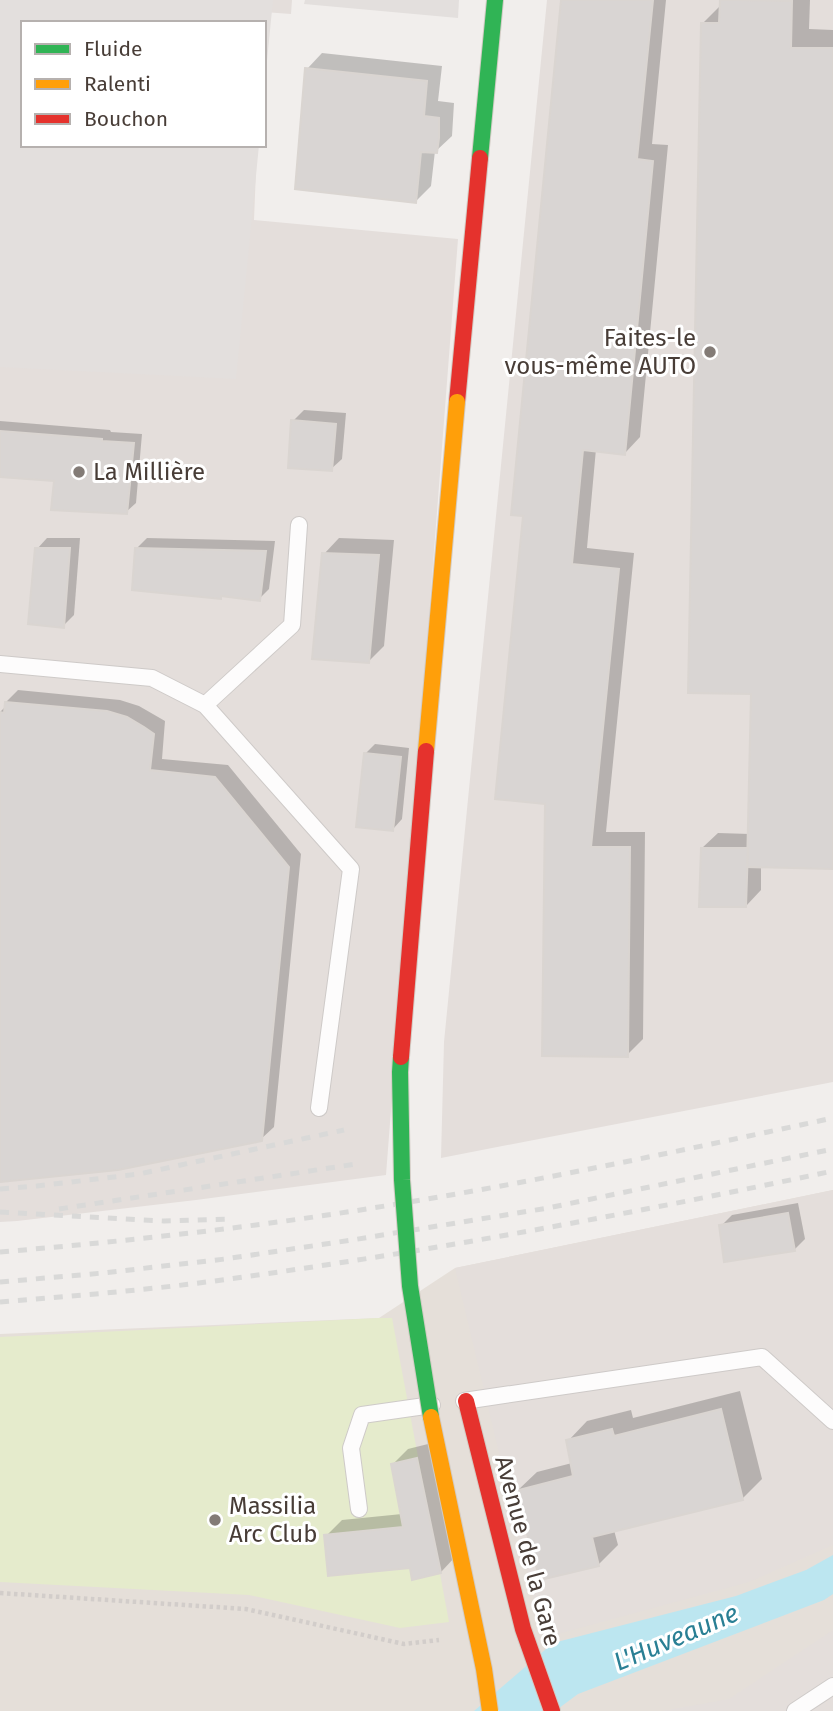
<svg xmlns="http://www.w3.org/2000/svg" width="833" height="1711" viewBox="0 0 833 1711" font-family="'Fira Sans',sans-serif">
	<rect width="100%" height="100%" fill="#f1eeec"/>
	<!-- residential -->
	<path fill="#e5dfd9" d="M833 1190V1711H0V1334L379 1318 455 1268Z"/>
	<!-- industrial -->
	<g fill="#e4dedb">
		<path d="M0 0H292L291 14 264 12 23 23V145H257L254 220 458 239 386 1175 196 1200 17 1221 0 1222Z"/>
		<path d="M547 0H833V1082L441 1158 444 1042Z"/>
		<path d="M833 1190V1545L749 1582 543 1638 455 1268Z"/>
		<path d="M833 1630V1711H662L729 1699Z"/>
	</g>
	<!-- green -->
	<path fill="#e5ebcc" d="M379 1318H392L449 1622 400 1628 249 1595 0 1582V1337Z"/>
	<!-- parking -->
	<g fill="#e3dfdd">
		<path d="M0 0H273L264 91V23H23V145H259L236 379 0 367Z"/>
		<path d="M305 0H459L458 18 304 4Z"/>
	</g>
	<!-- water -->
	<path fill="#bce6f0" d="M833 1555V1594L824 1600 578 1694 555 1711H474L553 1643 736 1596 806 1570Z"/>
	<!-- shadow -->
	<g fill="#0003">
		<path d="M563 0H666L652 144 668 145 640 437 625 453 596 449 587 548 634 553 606 832H645L643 1039 627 1055 547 802 524 514Z"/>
		<path d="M722 0H810L809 29 833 30V868L761 866V890L746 906 702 848 718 833 750 834 752 693 703 23 722 4Z"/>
		<path d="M322 53 442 66 438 101 454 103 452 136 436 151H435L431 186 416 201 307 69Z"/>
		<path d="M304 410 346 413 342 459 331 469 293 421Z"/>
		<path d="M0 421 110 430 111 432 142 434 136 503 126 512 56 480 0 475Z"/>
		<path d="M47 538H80L74 615 63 626 37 549Z"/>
		<path d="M147 538 275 541 269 589 259 599 137 548Z"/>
		<path d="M339 538 394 540 384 646 368 662 324 554Z"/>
		<path d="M18 690 120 700 139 706 165 721 162 759 228 765 301 854 274 1127 261 1139 0 1181V712L6 706V702Z"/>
		<path d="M375 744 409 748 402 819 393 829 365 754Z"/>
		<path d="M798 1203 805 1239 794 1250 721 1226 732 1215Z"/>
		<path d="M740 1391 762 1479 742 1499 614 1530 618 1545 599 1564 517 1491 537 1472 572 1463 568 1441 587 1421 631 1410 633 1418Z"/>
		<path d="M432 1443 456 1556 441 1572 411 1566 326 1536 342 1520 402 1514 392 1465 408 1449Z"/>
	</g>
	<!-- building -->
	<g fill="#d9d5d3" stroke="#dad5d1" stroke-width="2">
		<path d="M561 0H653L637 159 653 161 625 455 583 450 572 564 619 569 591 847H630L628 1057 542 1056 545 804 495 799 523 516 511 515Z"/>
		<path d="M720 0 792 1 791 48H833V869L747 867 751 694 688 693 701 23H719Z"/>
		<path d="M305 68 427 81 424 116 439 118V138L437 153 421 152 416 203 295 189Z"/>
		<path d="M291 420 336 424 332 471 288 468Z"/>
		<path d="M0 431 102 439V441L134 443 127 514 51 510 54 481 0 477Z"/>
		<path d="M35 548H70L64 628 28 624Z"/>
		<path d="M135 548 266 551 260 601 221 596V599L132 590Z"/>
		<path d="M322 553 379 555 369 663 312 659Z"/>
		<path d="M5 702 107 711 127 717 144 727 154 734 150 770 215 777 289 867 262 1141 118 1170 0 1182V712L4 713Z"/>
		<path d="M364 753 401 757 393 831 356 827Z"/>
		<path d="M701 848H748L746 907H699Z"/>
		<path d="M788 1213 795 1251 724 1262 719 1225Z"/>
		<path d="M721 1409 743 1500 592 1537 599 1566 540 1580 515 1491 573 1476 566 1440 612 1429 614 1436Z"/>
		<path d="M417 1458 441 1573 412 1580 410 1568 328 1576 324 1535 403 1527 391 1464Z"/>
	</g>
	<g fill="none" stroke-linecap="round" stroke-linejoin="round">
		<defs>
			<g id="lane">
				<path d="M0 664 152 678 205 705 351 869 319 1108"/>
				<path d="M205 705 292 625 299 525"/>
				<path d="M464 1401 762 1357 833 1421"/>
				<path d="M359 1509 351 1448 362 1415 432 1405"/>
				<path d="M795 1711 833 1686"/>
			</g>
			<path id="fast" d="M480 158 495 0"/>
			<g id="jam">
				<path d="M457 402 480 158"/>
				<path d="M466 1401 523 1629 552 1711"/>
			</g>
		</defs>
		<!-- lane casing -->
		<use href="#lane" stroke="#cecac8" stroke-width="18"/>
		<!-- fast casing -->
		<use href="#fast" stroke="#d2cbc4" stroke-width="18"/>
		<!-- jam casing -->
		<use href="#jam" stroke="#d2cbc4" stroke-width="18"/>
		<!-- path -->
		<path stroke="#d2cdca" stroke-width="4.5" stroke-dasharray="3.5 3.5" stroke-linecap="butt" d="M0 1593 246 1609 404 1644 439 1640"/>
		<!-- lane -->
		<use href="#lane" stroke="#fdfcfc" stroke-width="16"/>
		<!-- fast -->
		<use href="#fast" stroke="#30b455" stroke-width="16"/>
		<!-- jam -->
		<use href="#jam" stroke="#e5322d" stroke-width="16"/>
		<!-- rail -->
		<g stroke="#d9d9d8" stroke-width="5" stroke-dasharray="9 9" stroke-linecap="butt">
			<path d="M0 1189 37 1186 139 1174 344 1130"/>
			<path d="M59 1209 356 1164"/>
			<path d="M0 1212 164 1221 231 1219"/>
			<path d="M0 1252C129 1241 257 1227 385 1206 535 1182 684 1150 833 1118"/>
			<path d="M0 1282 103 1273 225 1259 352 1240 548 1208 833 1149"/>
			<path d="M0 1302C74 1296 148 1290 222 1280 427 1252 630 1214 833 1171"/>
		</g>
		<defs>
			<path id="fast-bridge" d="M401 1057 400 1072 402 1180 410 1286 431 1417"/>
			<g id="slow-bridge">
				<path d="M426 751 457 402"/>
				<path d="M431 1417 484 1669 490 1711"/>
			</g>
			<path id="jam-bridge" d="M401 1057 426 751"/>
		</defs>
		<!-- fast-bridge casing -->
		<use href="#fast-bridge" stroke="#d2cbc4" stroke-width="18" stroke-linecap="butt"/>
		<!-- slow-bridge casing -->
		<use href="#slow-bridge" stroke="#d2cbc4" stroke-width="18" stroke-linecap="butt"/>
		<!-- jam-bridge casing -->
		<use href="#jam-bridge" stroke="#d2cbc4" stroke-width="18" stroke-linecap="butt"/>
		<!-- fast-bridge -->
		<use href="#fast-bridge" stroke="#30b455" stroke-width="16"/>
		<!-- slow-bridge -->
		<use href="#slow-bridge" stroke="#ff9f0a" stroke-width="16"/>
		<!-- jam-bridge -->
		<use href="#jam-bridge" stroke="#e5322d" stroke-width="16"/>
	</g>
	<!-- markers -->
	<g fill="#837b76" stroke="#fff" stroke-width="2.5">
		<circle cx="710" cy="352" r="7"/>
		<circle cx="79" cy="472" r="7"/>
		<circle cx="215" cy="1520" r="7"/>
	</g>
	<g text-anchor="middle" stroke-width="6" stroke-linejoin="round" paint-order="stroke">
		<!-- poi labels -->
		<g font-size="24" fill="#483d37" stroke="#fff" text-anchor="start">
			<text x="696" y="346" text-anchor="end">Faites-le<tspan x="696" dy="28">vous-même AUTO</tspan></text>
			<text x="93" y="480">La Millière</text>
			<text x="229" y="1514">Massilia<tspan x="229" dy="28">Arc Club</tspan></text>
		</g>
		<!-- street labels -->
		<g font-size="24" fill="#483d37" stroke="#fff">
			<text transform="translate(528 1551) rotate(75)" y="8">Avenue de la Gare</text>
		</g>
		<!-- water labels -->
		<g font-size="26" font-style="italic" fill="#297f94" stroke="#fff">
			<text transform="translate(676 1637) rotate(-23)" y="9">L'Huveaune</text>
		</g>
	</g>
	<!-- legend -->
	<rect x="21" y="21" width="245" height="126" fill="#ffffff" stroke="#b6b1af" stroke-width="2"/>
	<rect x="35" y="44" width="35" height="10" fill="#30b455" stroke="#b6b1af" stroke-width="2"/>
	<text x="84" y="56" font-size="21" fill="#483d37">Fluide</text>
	<rect x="35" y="79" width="35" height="10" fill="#ff9f0a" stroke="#b6b1af" stroke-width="2"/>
	<text x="84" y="91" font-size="21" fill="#483d37">Ralenti</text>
	<rect x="35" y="114" width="35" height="10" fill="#e5322d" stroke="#b6b1af" stroke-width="2"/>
	<text x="84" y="126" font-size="21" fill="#483d37">Bouchon</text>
</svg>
